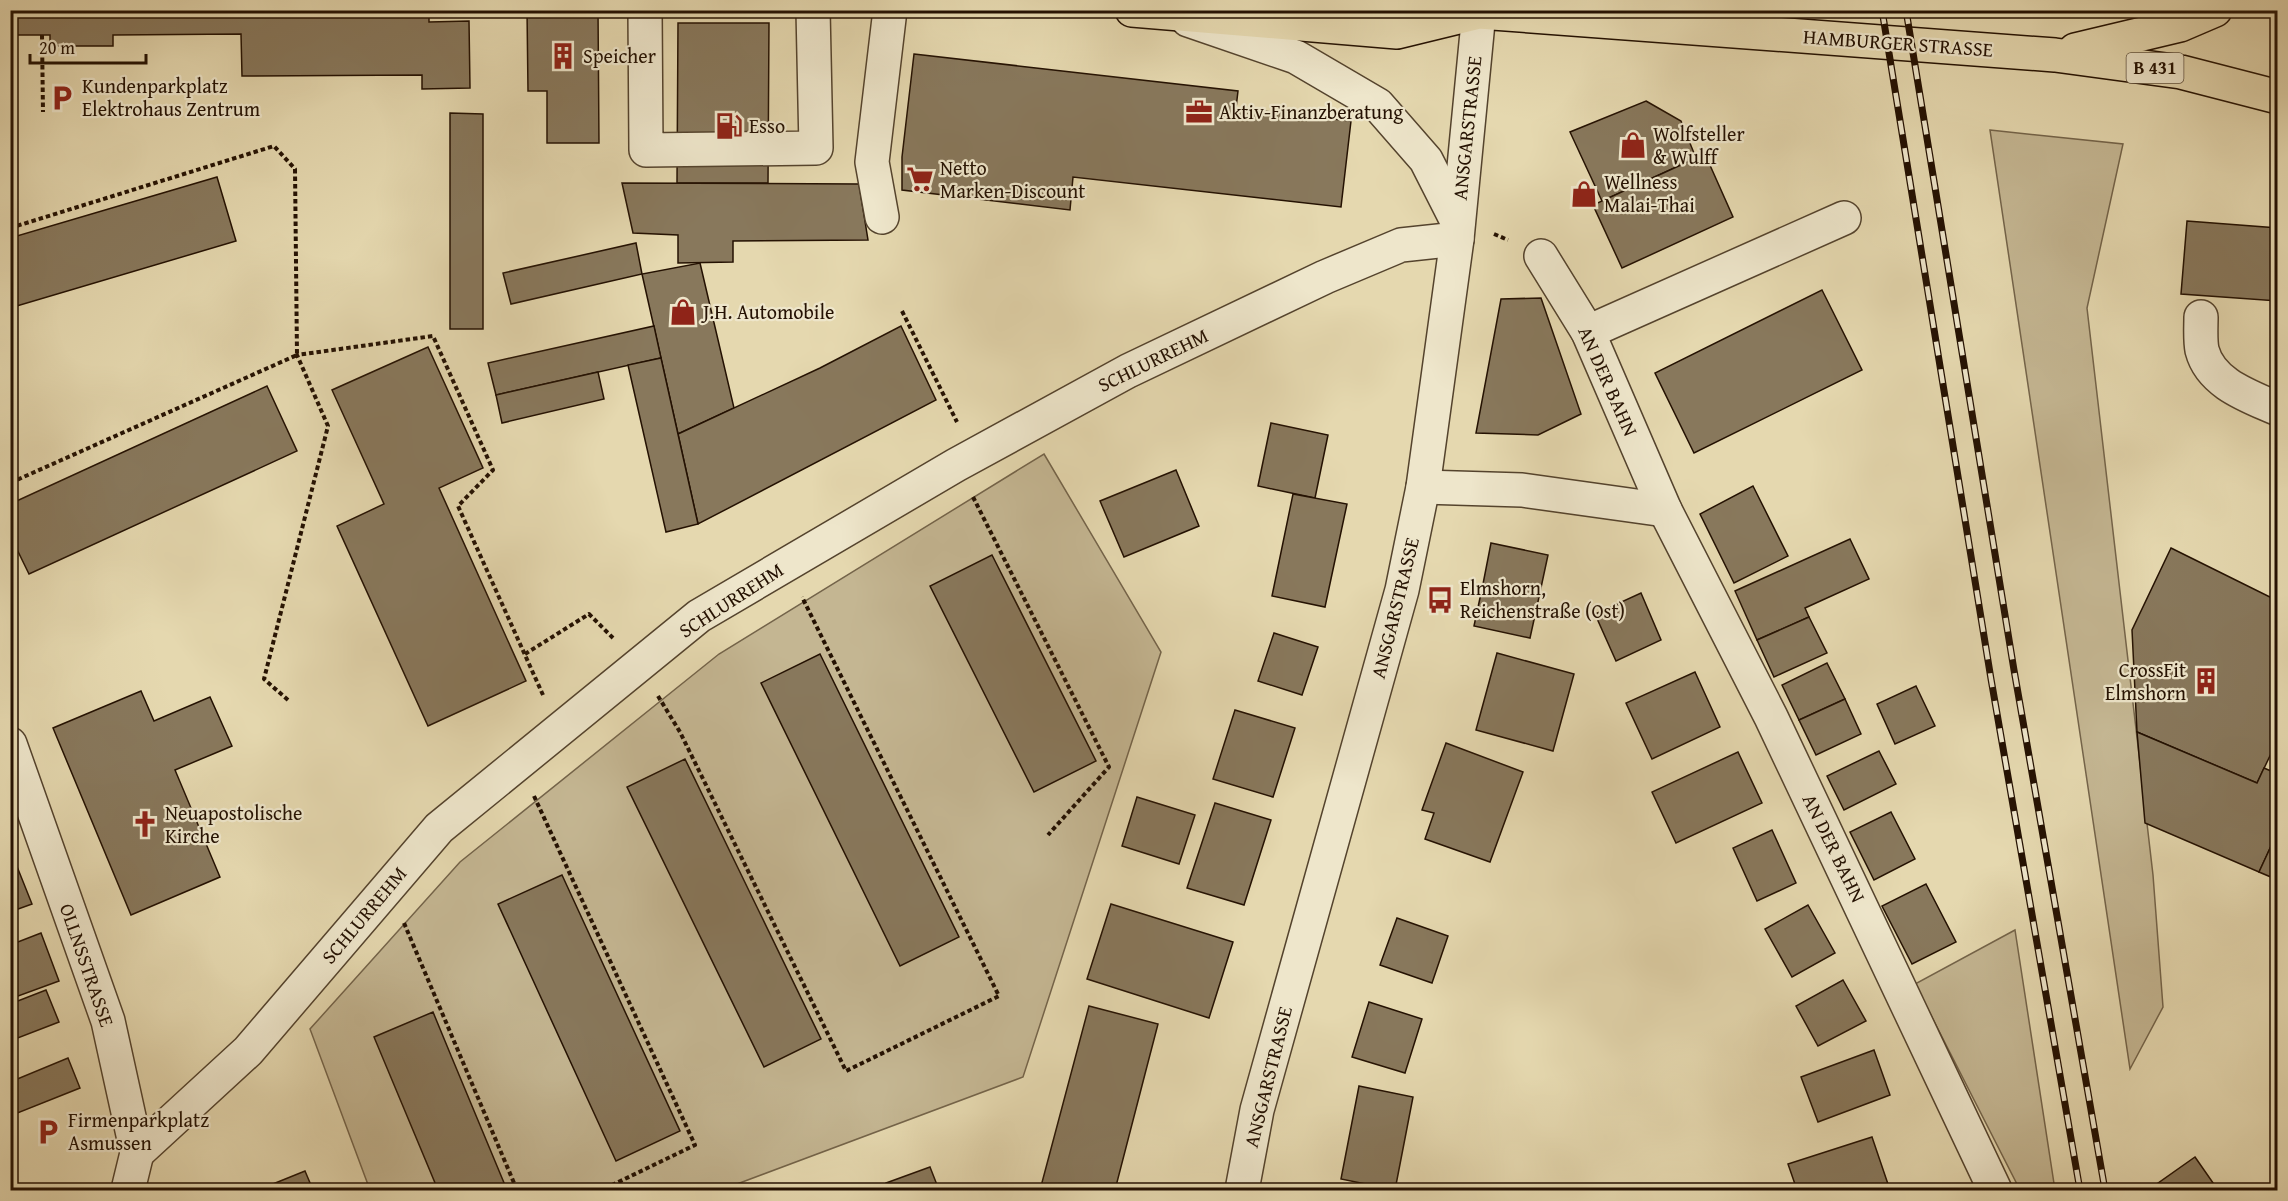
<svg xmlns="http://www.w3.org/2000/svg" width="2288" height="1201" viewBox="0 0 2288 1201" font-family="'Gentium Book Plus',serif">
	<rect width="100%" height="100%" fill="#e5d8af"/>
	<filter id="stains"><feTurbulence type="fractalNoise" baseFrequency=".00333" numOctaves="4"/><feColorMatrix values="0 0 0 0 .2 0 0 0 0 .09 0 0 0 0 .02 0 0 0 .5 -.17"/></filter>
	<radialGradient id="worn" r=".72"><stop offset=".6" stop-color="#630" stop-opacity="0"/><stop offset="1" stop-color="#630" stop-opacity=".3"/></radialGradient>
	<!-- grass -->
	<g fill="#c4b692" stroke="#74644a" stroke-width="1.5">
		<path d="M1990 130 2123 144 2087 308 2153 875 2163 1007 2130 1069Z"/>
		<path d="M1044 454 1161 652 1023 1077 721 1190H370L310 1029 460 862 719 654Z"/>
		<path d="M2015 930 2055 1190H2020L1915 984Z"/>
	</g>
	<!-- building -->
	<g fill="#88785c" stroke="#241102" stroke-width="1.5">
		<path d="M10 10H429V22L469 21 470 88 422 89V75L242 76 241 34 113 35V46H50V35H10Z"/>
		<path d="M527 10H598L599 143H547V91H528Z"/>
		<path d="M678 23H769L768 183H677Z"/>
		<path d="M914 54 1238 91 1236 108 1351 121 1341 207 1073 177 1070 210 902 190V157Z"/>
		<path d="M1646 101 1681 121 1696 158 1602 201 1570 132Z"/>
		<path d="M450 113 483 114V329H450Z"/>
		<path d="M1705 154 1733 217 1622 268 1593 205Z"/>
		<path d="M217 177 236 241 10 308V238Z"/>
		<path d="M622 183 859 184 868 240 733 241V262L678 263V235L633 233Z"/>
		<path d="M2187 221 2278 228V301L2181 294Z"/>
		<path d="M636 243 642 274 511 304 503 273Z"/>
		<path d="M700 263 734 408 678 434 642 274Z"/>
		<path d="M1822 290 1862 370 1694 453 1655 373Z"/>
		<path d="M1541 298 1581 414 1538 435 1476 433 1501 299Z"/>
		<path d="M654 326 661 358 496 395 488 363Z"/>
		<path d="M901 326 936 400 698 524 678 434 820 368Z"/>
		<path d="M428 347 483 468 439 488 526 681 428 726 337 526 384 504 332 390Z"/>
		<path d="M661 358 698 524 666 532 628 365Z"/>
		<path d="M598 372 604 399 502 423 496 395Z"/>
		<path d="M267 386 297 451 29 574 10 535V504Z"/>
		<path d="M1271 423 1328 435 1315 498 1258 486Z"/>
		<path d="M1176 470 1199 526 1124 557 1100 501Z"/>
		<path d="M1753 486 1788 556 1734 583 1700 514Z"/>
		<path d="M1293 494 1347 504 1325 607 1272 596Z"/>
		<path d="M1850 539 1869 579 1805 608 1809 617 1757 640 1735 591Z"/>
		<path d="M1491 543 1548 555 1539 597 1483 584Z"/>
		<path d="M2171 548 2278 601V739L2257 783 2137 732 2132 630Z"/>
		<path d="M992 555 1096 761 1034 792 930 586Z"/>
		<path d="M1483 584 1539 597 1530 638 1474 626Z"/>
		<path d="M1641 593 1661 640 1616 661 1595 614Z"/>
		<path d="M1809 617 1827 653 1774 677 1757 640Z"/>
		<path d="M1274 633 1318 647 1302 695 1258 681Z"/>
		<path d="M1497 653 1574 674 1553 751 1476 730Z"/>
		<path d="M820 654 959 937 900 966 761 683Z"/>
		<path d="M1827 663 1845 699 1799 720 1782 685Z"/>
		<path d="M1695 672 1720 727 1652 759 1626 703Z"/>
		<path d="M1916 686 1935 726 1895 744 1877 704Z"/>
		<path d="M141 691 154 721 210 697 232 746 175 770 220 877 131 915 53 728Z"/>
		<path d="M1845 699 1861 734 1816 755 1799 720Z"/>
		<path d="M1235 710 1295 728 1273 797 1213 779Z"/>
		<path d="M2137 732 2257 783 2264 768 2278 774V831L2259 872 2145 823Z"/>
		<path d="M1446 743 1523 772 1490 862 1425 839 1434 813 1422 810Z"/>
		<path d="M1879 751 1896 784 1844 810 1827 776Z"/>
		<path d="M1738 752 1762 803 1676 843 1652 792Z"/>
		<path d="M685 759 821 1039 764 1067 627 787Z"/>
		<path d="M1137 797 1195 815 1179 864 1122 846Z"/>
		<path d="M1215 803 1271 820 1244 905 1187 888Z"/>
		<path d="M1891 812 1915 859 1874 880 1850 832Z"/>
		<path d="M1772 830 1796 883 1757 901 1733 848Z"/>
		<path d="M2278 831V880L2259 872Z"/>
		<path d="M10 849 32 904 10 912Z"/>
		<path d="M562 875 680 1131 616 1161 498 904Z"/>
		<path d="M1926 884 1956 942 1912 964 1882 906Z"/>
		<path d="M1111 904 1233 942 1209 1018 1087 979Z"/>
		<path d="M1808 905 1835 953 1792 977 1765 929Z"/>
		<path d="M1397 918 1448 936 1432 983 1380 965Z"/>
		<path d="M41 933 59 981 10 999V945Z"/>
		<path d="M1843 980 1866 1021 1818 1046 1796 1006Z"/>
		<path d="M46 990 59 1022 10 1041V1004Z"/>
		<path d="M1369 1002 1422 1019 1405 1073 1352 1057Z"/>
		<path d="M1089 1006 1158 1024 1145 1074 1115 1190H1040Z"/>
		<path d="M433 1012 452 1058 507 1190H438L374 1037Z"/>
		<path d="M1874 1050 1890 1095 1818 1122 1801 1077Z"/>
		<path d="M68 1058 80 1088 10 1116V1082Z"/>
		<path d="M1359 1086 1413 1097 1395 1190 1341 1179Z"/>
		<path d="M1872 1137 1890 1190H1797L1788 1164Z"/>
		<path d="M2195 1157 2218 1190H2157L2154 1186Z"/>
		<path d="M930 1167 939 1190H888L886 1183Z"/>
		<path d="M305 1171 313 1190H258Z"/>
	</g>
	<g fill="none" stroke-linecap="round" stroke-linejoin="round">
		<defs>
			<g id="minor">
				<path d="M645 10 646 150 816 148 813 10"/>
				<path d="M1188 20 1296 57 1378 105 1426 160 1458 223"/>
				<path d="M882 217 872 162 890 10"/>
				<path d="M1541 256 1588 332 1665 510 1771 717 1995 1190"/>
				<path d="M2201 317C2201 327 2200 340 2202 350 2211 384 2249 396 2278 409"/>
				<path d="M1588 332 1844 218"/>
				<path d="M1423 487 1522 490 1665 510"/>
				<path d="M10 744 108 1021 137 1153 128 1190"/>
				<path d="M137 1153 248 1051 439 828 699 616 956 465 1128 371 1325 277 1401 245 1457 239"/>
				<path d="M1242 1190 1257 1110 1402 590 1423 487 1457 239 1479 12"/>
			</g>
			<g id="major">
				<path d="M1132 10 1397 32 1479 12 2055 55 2181 72 2278 97"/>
				<path d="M2075 50 2180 25 2215 10"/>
			</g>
		</defs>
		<!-- minor casing -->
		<use href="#minor" stroke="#54432d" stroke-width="36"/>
		<!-- major casing -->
		<use href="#major" stroke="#241102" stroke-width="36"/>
		<!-- path -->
		<g stroke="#241102" stroke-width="4" stroke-dasharray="4.5 3" stroke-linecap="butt">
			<path d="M42 35 43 112"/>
			<path d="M10 228 274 146 295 169 297 355 10 483"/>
			<path d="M1494 234 1508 240"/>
			<path d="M902 311 957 422"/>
			<path d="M973 497 1109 767 1048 835"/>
			<path d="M525 654 589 614 613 638"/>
			<path d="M658 696 680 732 846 1071 999 996 802 597"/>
			<path d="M288 700 264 679 328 426 297 355 433 336 493 470 458 506 543 695"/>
			<path d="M534 796 695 1145 602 1190"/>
			<path d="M404 923 517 1190"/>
		</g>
		<!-- minor -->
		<use href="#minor" stroke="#eee6cb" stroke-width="33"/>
		<!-- major -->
		<use href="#major" stroke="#e5d8af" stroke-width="33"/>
		<defs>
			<g id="rail">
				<path d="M1882 10 1991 679 2080 1190"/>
				<path d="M1906 10 2014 670 2105 1190"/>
			</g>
		</defs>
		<!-- rail casing -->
		<use href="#rail" stroke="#241102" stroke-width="7"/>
		<!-- rail -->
		<use href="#rail" stroke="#eee6cb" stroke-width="4.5" stroke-dasharray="14" stroke-linecap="butt"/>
	</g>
	<!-- icons -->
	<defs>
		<symbol id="building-bare" viewBox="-9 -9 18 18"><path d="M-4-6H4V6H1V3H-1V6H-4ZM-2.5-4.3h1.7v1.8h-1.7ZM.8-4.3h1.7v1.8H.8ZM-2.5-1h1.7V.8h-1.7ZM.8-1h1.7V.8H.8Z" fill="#8f2418" stroke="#eee6cb" stroke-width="2.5" paint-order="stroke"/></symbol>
		<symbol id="parking-bare" viewBox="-9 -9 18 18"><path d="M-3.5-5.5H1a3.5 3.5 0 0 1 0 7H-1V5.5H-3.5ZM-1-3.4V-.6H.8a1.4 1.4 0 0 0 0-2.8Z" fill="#8f2418" stroke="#eee6cb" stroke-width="2.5" paint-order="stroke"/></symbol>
		<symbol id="office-bare" viewBox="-9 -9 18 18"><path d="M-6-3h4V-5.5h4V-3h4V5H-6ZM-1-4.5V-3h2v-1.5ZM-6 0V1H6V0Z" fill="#8f2418" stroke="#eee6cb" stroke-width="2.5" paint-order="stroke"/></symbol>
		<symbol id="fuel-bare" viewBox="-9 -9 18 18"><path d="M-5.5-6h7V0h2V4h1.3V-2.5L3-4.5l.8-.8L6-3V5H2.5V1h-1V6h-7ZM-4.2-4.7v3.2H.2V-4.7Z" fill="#8f2418" stroke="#eee6cb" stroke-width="2.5" paint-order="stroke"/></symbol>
		<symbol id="shop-bare" viewBox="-9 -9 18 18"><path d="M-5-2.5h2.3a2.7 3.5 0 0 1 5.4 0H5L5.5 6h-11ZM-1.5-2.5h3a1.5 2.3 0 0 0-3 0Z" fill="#8f2418" stroke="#eee6cb" stroke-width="2.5" paint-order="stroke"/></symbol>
		<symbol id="supermarket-bare" viewBox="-9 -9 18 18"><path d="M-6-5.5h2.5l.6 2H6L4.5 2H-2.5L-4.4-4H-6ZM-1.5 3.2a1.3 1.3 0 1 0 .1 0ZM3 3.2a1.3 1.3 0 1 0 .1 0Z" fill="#8f2418" stroke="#eee6cb" stroke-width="2.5" paint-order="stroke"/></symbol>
		<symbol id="bus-bare" viewBox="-9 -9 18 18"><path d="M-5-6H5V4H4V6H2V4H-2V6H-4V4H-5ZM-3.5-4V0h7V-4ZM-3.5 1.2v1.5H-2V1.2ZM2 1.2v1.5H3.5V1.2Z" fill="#8f2418" stroke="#eee6cb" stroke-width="2.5" paint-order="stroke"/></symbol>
		<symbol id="church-bare" viewBox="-9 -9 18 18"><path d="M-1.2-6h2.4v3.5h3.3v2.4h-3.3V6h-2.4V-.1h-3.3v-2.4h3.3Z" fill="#8f2418" stroke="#eee6cb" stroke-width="2.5" paint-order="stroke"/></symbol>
	</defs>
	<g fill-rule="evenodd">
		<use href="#building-bare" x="544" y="37" width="38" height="38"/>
		<use href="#parking-bare" x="43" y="79" width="38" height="38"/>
		<use href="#office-bare" x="1180" y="93" width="38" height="38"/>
		<use href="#fuel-bare" x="710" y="107" width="38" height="38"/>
		<use href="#shop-bare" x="1614" y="126" width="38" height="38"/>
		<use href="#supermarket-bare" x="901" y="160" width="38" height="38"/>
		<use href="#shop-bare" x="1565" y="175" width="38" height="38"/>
		<use href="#shop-bare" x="664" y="293" width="38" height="38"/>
		<use href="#bus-bare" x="1421" y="581" width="38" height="38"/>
		<use href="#building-bare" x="2187" y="662" width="38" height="38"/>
		<use href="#church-bare" x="126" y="805" width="38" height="38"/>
		<use href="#parking-bare" x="29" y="1113" width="38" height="38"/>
	</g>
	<g text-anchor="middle" stroke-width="4.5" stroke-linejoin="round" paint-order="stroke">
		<!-- shield labels -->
		<rect fill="#eee6cb" stroke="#61513e" stroke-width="1.5" x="2126.5" y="53" width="57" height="30" rx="4.5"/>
		<g font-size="18" font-weight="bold" fill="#241102">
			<text x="2155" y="74">B 431</text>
		</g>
		<!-- street labels -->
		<g font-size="20" fill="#241102" stroke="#eee6cb">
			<text transform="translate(1898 43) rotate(4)" y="7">HAMBURGER STRASSE</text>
			<text transform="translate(1467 128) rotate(-84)" y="7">ANSGARSTRASSE</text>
			<text transform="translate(1153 360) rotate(-26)" y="7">SCHLURREHM</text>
			<text transform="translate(1608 381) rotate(66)" y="7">AN DER BAHN</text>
			<text transform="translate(731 600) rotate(-33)" y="7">SCHLURREHM</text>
			<text transform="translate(1395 608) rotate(-76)" y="7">ANSGARSTRASSE</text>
			<text transform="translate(1834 848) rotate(64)" y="7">AN DER BAHN</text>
			<text transform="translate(364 915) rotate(-50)" y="7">SCHLURREHM</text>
			<text transform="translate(87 965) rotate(71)" y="7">OLLNSSTRASSE</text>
			<text transform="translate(1268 1077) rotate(-76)" y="7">ANSGARSTRASSE</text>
		</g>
		<!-- poi labels -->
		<g font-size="20" fill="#241102" stroke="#eee6cb" text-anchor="start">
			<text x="583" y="63">Speicher</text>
			<text x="82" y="93">Kundenparkplatz<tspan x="82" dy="23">Elektrohaus Zentrum</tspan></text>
			<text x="1219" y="119">Aktiv-Finanzberatung</text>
			<text x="749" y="133">Esso</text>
			<text x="1653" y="141">Wolfsteller<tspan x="1653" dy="23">&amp; Wulff</tspan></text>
			<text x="940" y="175">Netto<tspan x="940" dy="23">Marken-Discount</tspan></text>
			<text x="1604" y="189">Wellness<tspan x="1604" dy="23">Malai-Thai</tspan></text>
			<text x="703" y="319">J.H. Automobile</text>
			<text x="1460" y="595">Elmshorn,<tspan x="1460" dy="23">Reichenstraße (Ost)</tspan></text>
			<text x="2186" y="677" text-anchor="end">CrossFit<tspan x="2186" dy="23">Elmshorn</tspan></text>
			<text x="165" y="820">Neuapostolische<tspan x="165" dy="23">Kirche</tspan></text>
			<text x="68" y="1127">Firmenparkplatz<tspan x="68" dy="23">Asmussen</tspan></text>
		</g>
	</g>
	<!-- margin -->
	<rect width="2288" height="1201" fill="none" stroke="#e5d8af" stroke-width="36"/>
	<rect x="12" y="12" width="2264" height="1177" fill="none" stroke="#241102" stroke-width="3"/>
	<rect x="18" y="18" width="2252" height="1165" fill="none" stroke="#241102" stroke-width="1.5"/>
	<!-- scale -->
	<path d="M30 54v9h116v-9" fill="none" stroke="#241102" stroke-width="3"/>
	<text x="39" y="54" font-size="18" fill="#241102" stroke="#eee6cb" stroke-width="4.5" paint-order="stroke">20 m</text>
	<rect width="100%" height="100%" filter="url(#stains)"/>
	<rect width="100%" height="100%" fill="url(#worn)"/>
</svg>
